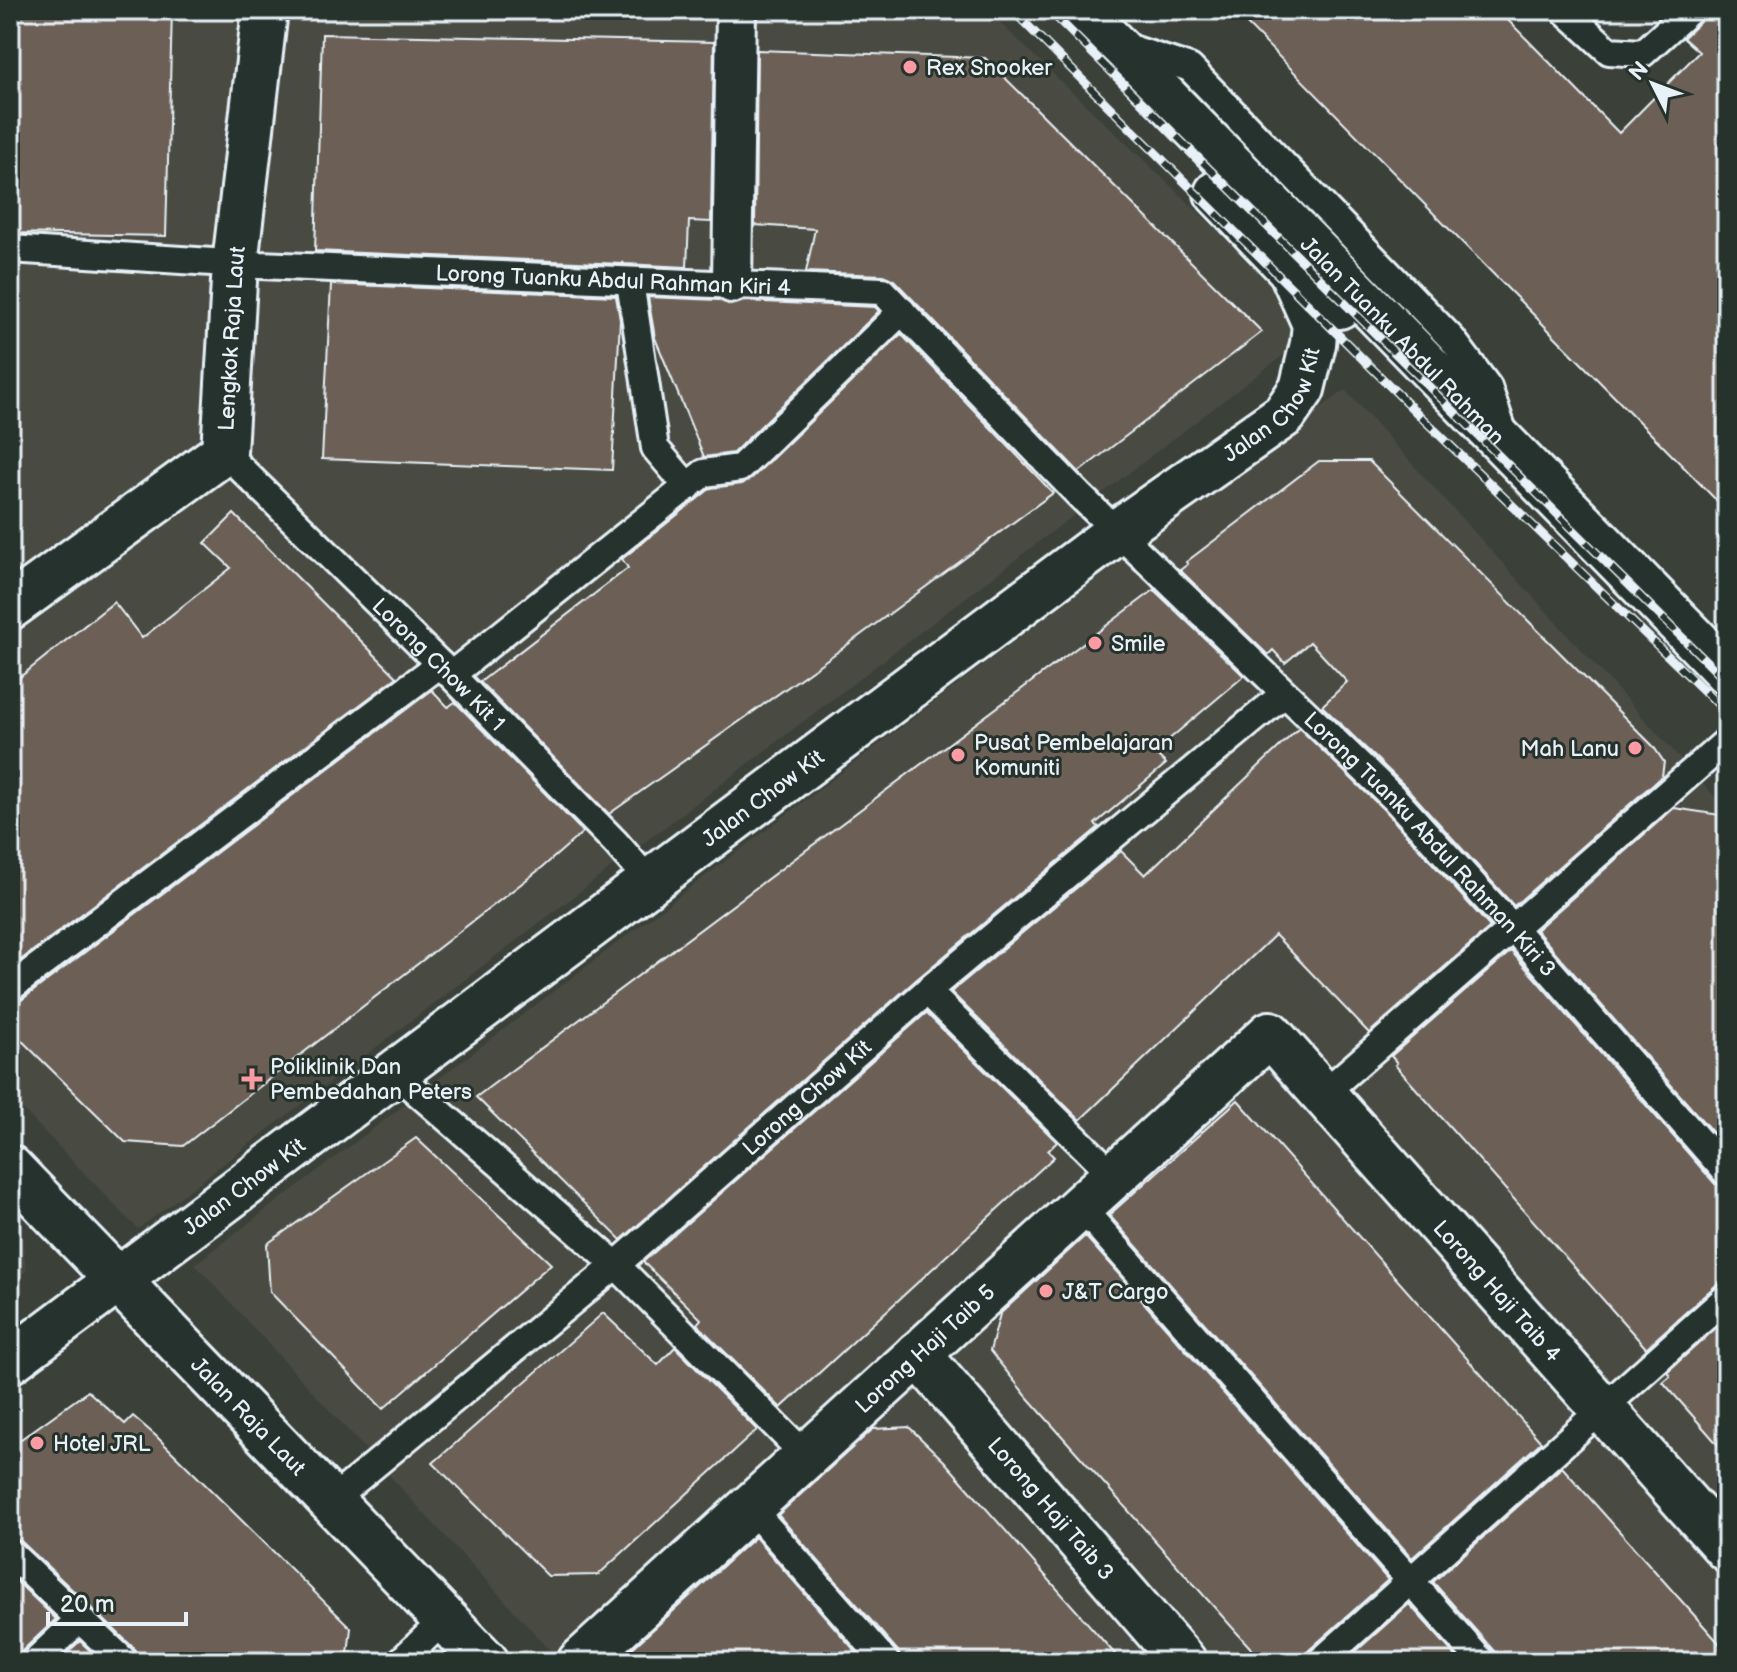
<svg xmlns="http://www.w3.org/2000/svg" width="1737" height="1672" viewBox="0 0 1737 1672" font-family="'Balsamiq Sans',sans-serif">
	<rect width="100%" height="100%" fill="#3b4139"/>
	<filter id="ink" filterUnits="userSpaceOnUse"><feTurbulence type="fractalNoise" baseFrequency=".0125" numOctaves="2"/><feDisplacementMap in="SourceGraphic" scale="16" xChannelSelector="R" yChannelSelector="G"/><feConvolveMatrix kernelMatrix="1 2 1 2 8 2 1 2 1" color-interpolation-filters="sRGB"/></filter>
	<g filter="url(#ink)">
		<!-- built -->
		<g fill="#4a4b42">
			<path d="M10 10H986L1303 312 1286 353 138 1229 10 1096Z"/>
			<path d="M1345 390 1727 810V1662H561L195 1264Z"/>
			<path d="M10 1214 21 1226 26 1271 10 1283Z"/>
		</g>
		<!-- building -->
		<g fill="#6c6156" stroke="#e8f1f8" stroke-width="2">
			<path d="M10 10H172L166 236 10 233Z"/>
			<path d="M1233 10H1498L1619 133 1699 52 1683 38 1701 21 1706 10H1727V511Z"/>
			<path d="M322 34 714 42 711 222 689 221 687 267 624 264 623 262V264L315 251Z"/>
			<path d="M757 50 985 58 1262 332 1079 472 894 280 883 275 806 272 815 229 755 225Z"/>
			<path d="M331 284 616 296 620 320 612 470 322 459Z"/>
			<path d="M648 297 719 300 731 305 744 301 875 307 879 311 733 453 704 457 655 338Z"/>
			<path d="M901 334 1053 493 843 648 609 814 480 682 628 568 622 559 711 488 742 484 751 479Z"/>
			<path d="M1319 461H1369L1653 746 1664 762 1662 776 1514 906 1406 787 1322 706 1347 682 1310 642 1285 663 1273 650 1268 655 1180 570 1188 564 1186 562Z"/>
			<path d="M234 514 397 677 10 968V685L114 602 142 638 231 568 205 543Z"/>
			<path d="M1154 590 1244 676 1154 752 1166 764 1095 824 1099 827 917 979 621 1240 476 1097Z"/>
			<path d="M432 690 448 707 455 702 583 832 544 866 183 1146 125 1142 10 1029V1004L20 1001Z"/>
			<path d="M1299 728 1384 810 1490 927 1369 1033 1275 935 1080 1120 951 992 1121 851 1145 875Z"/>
			<path d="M1674 808 1727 816V1149L1536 930Z"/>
			<path d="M1511 951 1715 1184 1727 1189V1281L1716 1285 1646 1348 1395 1065 1397 1063 1391 1056Z"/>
			<path d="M926 1013 1057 1142 1048 1151 1054 1157 781 1408 697 1324 701 1319 643 1262Z"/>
			<path d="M1238 1100 1541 1442 1412 1558 1109 1215Z"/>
			<path d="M416 1138 551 1264 383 1409 270 1292 267 1244Z"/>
			<path d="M1085 1236 1388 1580 1309 1650 1304 1662H1263L1028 1398 990 1351 1000 1314Z"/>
			<path d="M603 1313 658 1365 675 1347 757 1430 598 1575 548 1576 433 1463Z"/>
			<path d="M1727 1318V1455L1663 1382 1670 1376 1667 1372Z"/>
			<path d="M88 1391 125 1424 133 1416 156 1436 351 1628 347 1662H141L136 1650 21 1541 10 1537V1447Z"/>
			<path d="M909 1427 944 1461 1122 1662H902L898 1651 778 1515 873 1429Z"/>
			<path d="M1562 1467 1727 1652V1662H1498L1494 1651 1433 1582Z"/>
			<path d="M755 1537 865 1662H617Z"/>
			<path d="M10 1575 56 1619 23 1650 18 1662H10Z"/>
			<path d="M1409 1604 1461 1662H1344Z"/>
			<path d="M80 1641 102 1662H57Z"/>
		</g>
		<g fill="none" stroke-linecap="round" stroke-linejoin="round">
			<defs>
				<g id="service">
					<path d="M1564 10 1609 51 1643 53 1690 10"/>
					<path d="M1123 46 1190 68 1452 339 1488 387 1504 434"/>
					<path id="s1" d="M10 249 259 265 882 291 1079 495 1395 799 1513 928 1727 1173"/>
					<path d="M630 282 655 448 688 487"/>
					<path id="s2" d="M224 452 451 675 615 842 650 882"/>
					<path d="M451 675 704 473 740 468 902 311"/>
					<path d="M10 988 440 664"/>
					<path d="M927 991 1114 1176"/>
					<path d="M395 1073 616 1265 806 1456"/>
					<path d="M1323 1094 1727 741"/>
					<path d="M1080 1206 1482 1662"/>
					<path id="s3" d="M331 1501 616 1265 927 991 1284 694"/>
					<path d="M750 1507 886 1662"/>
					<path d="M10 1553 125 1662"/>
					<path d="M34 1662 80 1619"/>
					<path d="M400 1662 445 1619"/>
					<path d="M1320 1662 1727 1297"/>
				</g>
				<path id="pedestrian" d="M732 283 736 10"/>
				<g id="minor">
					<path id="s4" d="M10 607 224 452 235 264 265 10"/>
					<path id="s5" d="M918 1354 1184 1662"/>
					<path id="s6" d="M580 1662 1270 1034 1727 1549"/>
				</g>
				<g id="tertiary">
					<path id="s7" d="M10 1361 1117 532 1284 415 1302 389 1313 344 1315 324 1291 270"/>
				</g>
				<g id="secondary">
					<path id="s8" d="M1080 10 1727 672"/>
					<path d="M1217 193 1291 270 1339 306"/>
					<path id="s9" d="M10 1168 486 1662"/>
				</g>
			</defs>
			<!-- service casing -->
			<use href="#service" stroke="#e8f1f8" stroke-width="32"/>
			<!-- pedestrian casing -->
			<use href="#pedestrian" stroke="#e8f1f8" stroke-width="44"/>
			<!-- minor casing -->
			<use href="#minor" stroke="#e8f1f8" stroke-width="50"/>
			<!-- tertiary casing -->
			<use href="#tertiary" stroke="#e8f1f8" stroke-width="50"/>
			<!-- secondary casing -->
			<use href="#secondary" stroke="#e8f1f8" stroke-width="50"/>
			<!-- service -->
			<use href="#service" stroke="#26332d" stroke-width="26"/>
			<!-- pedestrian -->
			<use href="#pedestrian" stroke="#26332d" stroke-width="38"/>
			<!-- minor -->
			<use href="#minor" stroke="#26332d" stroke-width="44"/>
			<!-- tertiary -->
			<use href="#tertiary" stroke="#26332d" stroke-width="44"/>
			<!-- secondary -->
			<use href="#secondary" stroke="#26332d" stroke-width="44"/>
			<defs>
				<g id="rail">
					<path d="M1012 10 1420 416 1727 713"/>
					<path d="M1049 10 1727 682"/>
				</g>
			</defs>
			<!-- rail casing -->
			<use href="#rail" stroke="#e8f1f8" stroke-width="9"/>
			<!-- rail -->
			<use href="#rail" stroke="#26332d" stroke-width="6" stroke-dasharray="18" stroke-linecap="butt"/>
		</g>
	</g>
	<!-- markers -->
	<g fill="#ff9aa2" stroke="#26332d" stroke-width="3">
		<circle cx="910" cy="67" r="8"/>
		<circle cx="1095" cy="643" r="8"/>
		<circle cx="1635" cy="748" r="8"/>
		<circle cx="958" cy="755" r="8"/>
		<path d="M248 1067h8v8h8v8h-8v8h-8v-8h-8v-8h8z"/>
		<circle cx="1046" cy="1291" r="8"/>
		<circle cx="37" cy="1443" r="8"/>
	</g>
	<g text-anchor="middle" stroke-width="6" stroke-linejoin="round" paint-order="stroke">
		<!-- poi labels -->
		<g font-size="22" fill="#e8f1f8" stroke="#26332d" text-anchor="start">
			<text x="926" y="75">Rex Snooker</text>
			<text x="1111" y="651">Smile</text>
			<text x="974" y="750">Pusat Pembelajaran<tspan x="974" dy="25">Komuniti</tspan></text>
			<text x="1619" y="756" text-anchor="end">Mah Lanu</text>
			<text x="270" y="1074">Poliklinik Dan<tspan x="270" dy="25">Pembedahan Peters</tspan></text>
			<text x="1062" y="1299">J&amp;T Cargo</text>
			<text x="53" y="1451">Hotel JRL</text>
		</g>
		<!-- street labels -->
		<g font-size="22" fill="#e8f1f8" stroke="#26332d">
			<text dy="8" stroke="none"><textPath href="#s1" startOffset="604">Lorong Tuanku Abdul Rahman Kiri 4</textPath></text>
			<text dy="8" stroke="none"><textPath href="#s4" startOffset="378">Lengkok Raja Laut</textPath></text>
			<text dy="8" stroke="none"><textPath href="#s8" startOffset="462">Jalan Tuanku Abdul Rahman</textPath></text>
			<text dy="8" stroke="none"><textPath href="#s7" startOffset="1588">Jalan Chow Kit</textPath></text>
			<text dy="8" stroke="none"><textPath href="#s2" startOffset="302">Lorong Chow Kit 1</textPath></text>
			<text dy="8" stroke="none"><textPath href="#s7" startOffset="940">Jalan Chow Kit</textPath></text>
			<text dy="8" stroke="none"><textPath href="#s1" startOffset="1652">Lorong Tuanku Abdul Rahman Kiri 3</textPath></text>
			<text dy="8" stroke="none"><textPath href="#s3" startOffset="624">Lorong Chow Kit</textPath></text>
			<text dy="8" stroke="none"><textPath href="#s7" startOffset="292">Jalan Chow Kit</textPath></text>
			<text dy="8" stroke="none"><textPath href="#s6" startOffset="1276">Lorong Haji Taib 4</textPath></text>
			<text dy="8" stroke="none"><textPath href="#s6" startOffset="466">Lorong Haji Taib 5</textPath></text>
			<text dy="8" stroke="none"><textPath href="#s9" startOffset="344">Jalan Raja Laut</textPath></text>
			<text dy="8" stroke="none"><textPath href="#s5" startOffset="204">Lorong Haji Taib 3</textPath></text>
		</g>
	</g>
	<!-- margin -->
	<rect width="1737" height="1672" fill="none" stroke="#26332d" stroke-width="40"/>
	<rect x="20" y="20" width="1697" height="1632" fill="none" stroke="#e8f1f8" stroke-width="3" filter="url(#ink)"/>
	<!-- north arrow -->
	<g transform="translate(1653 84) rotate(312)" stroke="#26332d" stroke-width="6" paint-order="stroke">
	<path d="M0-6L14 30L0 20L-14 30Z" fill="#e8f1f8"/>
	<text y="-12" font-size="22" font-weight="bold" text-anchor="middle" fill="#e8f1f8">N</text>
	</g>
	<!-- scale -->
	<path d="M48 1612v12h138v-12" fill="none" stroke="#e8f1f8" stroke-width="4"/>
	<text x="60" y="1612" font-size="24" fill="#e8f1f8" stroke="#26332d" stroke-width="6" paint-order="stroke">20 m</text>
</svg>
